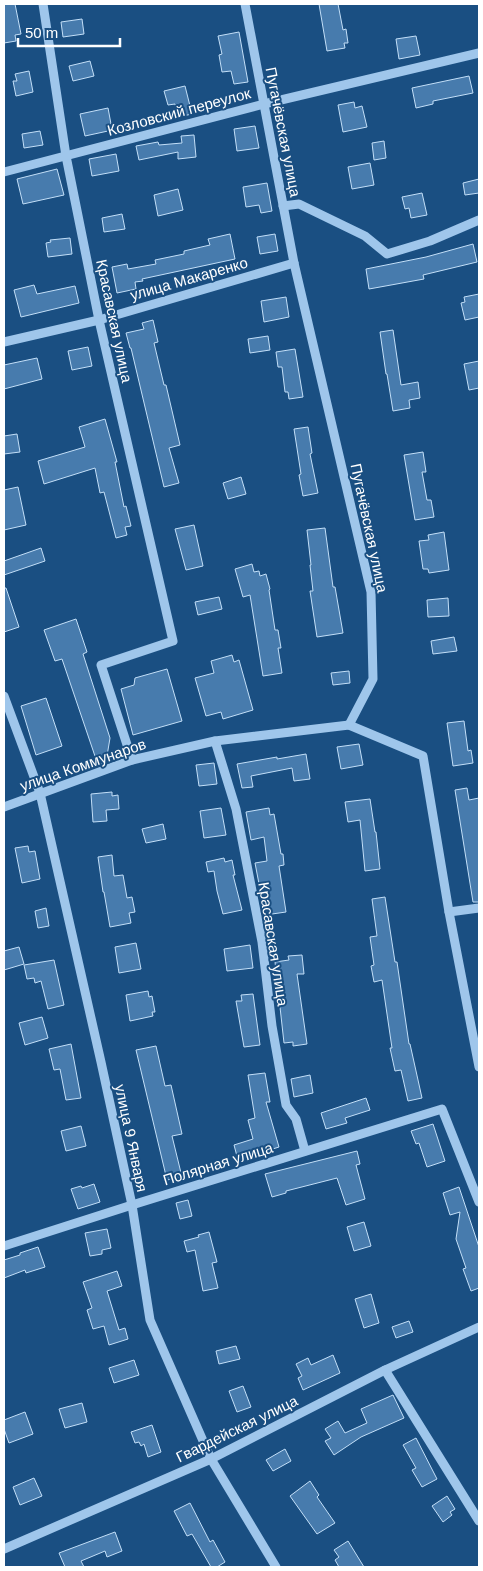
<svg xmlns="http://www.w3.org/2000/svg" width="483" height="1571" viewBox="0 0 483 1571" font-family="Arial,sans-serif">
	<rect width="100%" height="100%" fill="#1a4f82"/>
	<!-- building -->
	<g fill="#477bad" stroke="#c3dff8">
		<path d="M4 4H15L21 34 15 35 16 41 4 43Z"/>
		<path d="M319 4H338L343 30 346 29 348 43H344L345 48 327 51Z"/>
		<path d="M82 19 84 34 63 37 61 22Z"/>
		<path d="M239 32 248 82 234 84 231 71 222 72 219 55 222 54 218 36Z"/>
		<path d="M416 36 420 55 399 59 396 39Z"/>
		<path d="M90 61 94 76 73 81 69 66Z"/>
		<path d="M29 71 33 92 16 96 13 81H17L15 74Z"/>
		<path d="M469 76 473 93 433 101V104L416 108 412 88Z"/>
		<path d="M185 86 192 114 178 117 175 104 168 105 164 91Z"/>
		<path d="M354 102 355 108 362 106 367 127 343 132 338 105Z"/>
		<path d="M108 108 111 124 107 125 108 131 85 136 80 114Z"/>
		<path d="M255 126 259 148 237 151 234 129Z"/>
		<path d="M40 131 43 145 24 148 22 134Z"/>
		<path d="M194 135 196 157 178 159V152L139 160 136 146 158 142 159 145 182 143 181 136Z"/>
		<path d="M384 141 386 158 374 160 372 143Z"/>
		<path d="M116 154 119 171 92 176 89 159Z"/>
		<path d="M370 163 374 185 352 189 348 167Z"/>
		<path d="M57 169 64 195 23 204 17 179Z"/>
		<path d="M479 179V193L465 195 463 183Z"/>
		<path d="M267 183 272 211 261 213 259 205 246 207 243 187Z"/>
		<path d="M178 189 183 210 158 216 154 195Z"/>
		<path d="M422 193 427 215 411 218 409 208 405 209 402 197Z"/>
		<path d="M122 214 125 229 104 232 102 218Z"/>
		<path d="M230 234 235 259 142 279 143 281 135 282 136 289 117 293 112 267 127 264 128 269 156 264 155 260 184 254V251L210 245 208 239Z"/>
		<path d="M275 234 278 251 260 254 257 237Z"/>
		<path d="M70 238 72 254 48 257 46 243 51 242 50 240Z"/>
		<path d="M473 244 477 262 423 275 424 279 369 289 366 269 426 257Z"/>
		<path d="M34 285 37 294 75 286 79 303 21 317 14 290Z"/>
		<path d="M479 294V317L465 320 461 303 465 302 464 297Z"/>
		<path d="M286 297 289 317 264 322 261 301Z"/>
		<path d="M153 320 158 342 154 343 164 385H166L180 445 169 448 179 483 164 487 131 348H130L126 333 144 329 142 323Z"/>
		<path d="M393 330 401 385 418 382 420 398 409 400 410 408 393 411 387 374H386L380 332Z"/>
		<path d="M268 336 270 350 250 353 248 339Z"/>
		<path d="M88 347 92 366 72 370 68 351Z"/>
		<path d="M295 349 303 397 289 399 288 392H285L282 367H278L276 352Z"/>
		<path d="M37 358 42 379 4 389V365Z"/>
		<path d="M479 361V388L469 390 464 364Z"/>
		<path d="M105 419 117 462H115L124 507 126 506 131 526 125 527 127 535 116 538 104 492 100 493 95 468 44 484 38 461 85 447 79 427Z"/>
		<path d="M308 427 312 453 310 454 318 493 303 496 299 475 301 474 294 429Z"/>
		<path d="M17 434 20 452 4 454V436Z"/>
		<path d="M423 452 426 472H422L427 500H431L434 517 415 520 404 455Z"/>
		<path d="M241 477 246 494 228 499 223 483Z"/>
		<path d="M18 487 26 525 4 530V490Z"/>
		<path d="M194 525 203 566 186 570 175 529Z"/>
		<path d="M325 528 333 587H335L343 633 317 637 310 591H313L310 565H311L307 530Z"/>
		<path d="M444 532 449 570 429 573 428 569H423L419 541 429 540 428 535Z"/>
		<path d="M41 548 45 561 4 575V561Z"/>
		<path d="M252 564 254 572 259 571 260 576 266 574 270 589 269 590 275 630H278L281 648H278L282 673 263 676 250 595 243 597 235 569Z"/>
		<path d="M4 588H6L19 627 4 632Z"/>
		<path d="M219 597 222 609 198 615 195 602Z"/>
		<path d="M448 598 449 616 428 617 427 600Z"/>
		<path d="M76 619 87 652 83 654 110 738 106 762 98 765 62 659 55 661 44 630Z"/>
		<path d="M454 637 457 651 433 654 431 641Z"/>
		<path d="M232 655 234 662 239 660 253 710 223 719 221 712 206 716 195 678 214 673 211 661Z"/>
		<path d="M167 669 182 721 133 735 121 689 134 685 135 678Z"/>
		<path d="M349 671 350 683 333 685 331 673Z"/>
		<path d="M46 698 62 746 36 755 21 706Z"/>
		<path d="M464 721 468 751 471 750 473 763 453 766 447 723Z"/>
		<path d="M359 744 363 765 341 769 337 747Z"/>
		<path d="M306 754 310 779 294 781 292 768 251 776 253 787 242 788 237 764 277 757V759Z"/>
		<path d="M214 763 217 784 199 786 196 765Z"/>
		<path d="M467 788 469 800 479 798V902H473L455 790Z"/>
		<path d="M112 792V796L118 795 119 809 106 810 107 821 93 822 91 794Z"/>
		<path d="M370 799 375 832H376L380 869 365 871 360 820 348 822 345 802Z"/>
		<path d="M221 808 226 835 204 838 200 811Z"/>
		<path d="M269 808 270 815 274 814 281 854H283L284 865 279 866 286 912 265 915 255 863 267 861 264 837 251 840 246 812Z"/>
		<path d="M163 824 166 839 146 843 142 829Z"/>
		<path d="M28 846 29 852 35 851 40 879 22 883 15 848Z"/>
		<path d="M112 855 114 876 123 875 127 898 132 897 135 912 129 913 131 923 110 927 104 892H103L98 857Z"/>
		<path d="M224 858 225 862 232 860 235 875H233L242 910 223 914 217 891 214 871 208 872 206 862Z"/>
		<path d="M385 897 395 962H397L409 1044H410L422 1098 408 1101 401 1070 395 1071 390 1048H392L382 980 374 982 371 966 374 965 370 937 377 936 372 899Z"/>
		<path d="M46 908 49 926 38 928 35 911Z"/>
		<path d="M136 943 141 969 119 973 115 947Z"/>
		<path d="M250 945 253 968 227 971 224 949Z"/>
		<path d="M19 947 24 964 4 970V951Z"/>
		<path d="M302 955 304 974H297L307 1044 293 1046V1042L284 1043 275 962 289 960 288 956Z"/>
		<path d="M54 960 64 1005 48 1009 41 981 35 983 34 978 27 979 24 965Z"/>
		<path d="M148 991 149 997 152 996 155 1012H152L153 1016 130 1021 126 995Z"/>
		<path d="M253 994 260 1045 244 1047 236 1001H242L241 995Z"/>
		<path d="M42 1017 48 1038 25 1045 19 1023Z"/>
		<path d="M71 1044 81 1098 66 1100 60 1069 54 1070 49 1049Z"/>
		<path d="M156 1046 165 1086 171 1085 182 1134 172 1136 182 1177 167 1180 136 1050Z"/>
		<path d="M265 1073 270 1102H266L279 1147 238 1160 234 1145 253 1139 248 1120 255 1118 248 1075Z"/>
		<path d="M310 1075 313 1093 294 1097 291 1079Z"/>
		<path d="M366 1098 370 1110 345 1118 347 1123 326 1129 321 1113Z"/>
		<path d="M433 1124 445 1161 427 1167 419 1143 416 1144 411 1131Z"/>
		<path d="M81 1126 86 1146 66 1151 61 1131Z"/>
		<path d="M357 1151 360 1164 356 1165 365 1199 346 1205 337 1178 286 1191V1193L272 1197 265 1174Z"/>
		<path d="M94 1184 100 1202 78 1209 71 1189 81 1186 82 1188Z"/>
		<path d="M459 1187 479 1247V1288L471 1291 463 1269 466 1268 456 1239 460 1212 450 1215 443 1193Z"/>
		<path d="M188 1200 192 1216 180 1219 176 1203Z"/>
		<path d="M364 1222 371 1246 354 1251 347 1227Z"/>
		<path d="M107 1229 111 1248 102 1250V1254L90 1256 85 1233Z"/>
		<path d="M209 1232 217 1262 212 1263 218 1288 203 1291 195 1250 187 1252 184 1241 199 1237 198 1235Z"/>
		<path d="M38 1247 45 1267 26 1273 25 1270 4 1278V1260L20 1255V1253Z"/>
		<path d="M117 1271 122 1286 107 1291 119 1330 125 1328 128 1339 109 1345 104 1326 93 1329 87 1310 92 1308 83 1282Z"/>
		<path d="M371 1294 379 1323 364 1328 355 1299Z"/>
		<path d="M409 1321 413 1332 396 1338 392 1327Z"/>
		<path d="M236 1346 240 1359 219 1364 216 1351Z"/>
		<path d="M333 1355 340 1373 303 1390 298 1378 302 1376 296 1364 308 1358 311 1365Z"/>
		<path d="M134 1360 139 1375 114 1383 109 1368Z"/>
		<path d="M243 1386 251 1407 237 1412 229 1391Z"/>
		<path d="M393 1395 404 1418 361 1437 334 1455 325 1441 331 1438 325 1429 338 1421 345 1433 367 1423 361 1409Z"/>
		<path d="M82 1403 87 1422 65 1428 59 1409Z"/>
		<path d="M25 1412 33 1434 9 1443 4 1429V1420Z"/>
		<path d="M152 1425 161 1452 148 1457 144 1444 141 1446 139 1442 135 1443 131 1432Z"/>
		<path d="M416 1438 437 1479 422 1487 412 1470 416 1468 403 1445Z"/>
		<path d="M285 1449 291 1461 273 1471 266 1460Z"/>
		<path d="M34 1478 42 1496 20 1505 13 1487Z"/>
		<path d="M310 1481 319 1495 317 1497 335 1523 317 1534 290 1496Z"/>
		<path d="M447 1496 455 1509 450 1512 452 1515 443 1522 432 1506Z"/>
		<path d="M190 1503 210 1542 213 1540 225 1562 217 1567H211L192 1534 187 1536 174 1511Z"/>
		<path d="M115 1532 122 1551 107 1557 105 1551 81 1561 84 1567H65L59 1553Z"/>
		<path d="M348 1541 364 1567H339L335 1560 339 1557 334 1550Z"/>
	</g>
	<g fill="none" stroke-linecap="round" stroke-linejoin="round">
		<!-- minor -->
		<g stroke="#9fc6eb" stroke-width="9">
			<path d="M43 4 66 156 99 320 173 641 101 665 132 760"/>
			<path d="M245 4 294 263 371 592 373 679 349 725"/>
			<path d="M4 172 264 104 479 53"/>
			<path d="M283 206 299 204 365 236 387 254 430 241 479 220"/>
			<path d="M4 342 99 320 294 263"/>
			<path d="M4 696 40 793 101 1062 132 1205 150 1320 211 1459 276 1567"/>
			<path d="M215 741 236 809 262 942 272 1026 286 1105 296 1119 305 1151"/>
			<path d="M4 807 132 760 215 741 349 725 423 756 449 912 479 1067"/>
			<path d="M449 912 479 908"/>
			<path d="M4 1246 132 1205 442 1109 479 1202"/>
			<path d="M385 1370 479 1521"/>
			<path d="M4 1549 211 1459 385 1370 479 1327"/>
		</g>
	</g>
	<g text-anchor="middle" stroke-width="4" stroke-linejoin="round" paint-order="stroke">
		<!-- street labels -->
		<g font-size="15" fill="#fff" stroke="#1a4f82">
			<text transform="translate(179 112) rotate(-15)" y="5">Козловский переулок</text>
			<text transform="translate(283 132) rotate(79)" y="5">Пугачёвская улица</text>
			<text transform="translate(189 279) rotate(-16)" y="5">улица Макаренко</text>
			<text transform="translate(114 321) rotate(78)" y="5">Красавская улица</text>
			<text transform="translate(369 528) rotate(78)" y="5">Пугачёвская улица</text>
			<text transform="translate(83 765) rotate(-19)" y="5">улица Коммунаров</text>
			<text transform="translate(273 944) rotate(81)" y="5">Красавская улица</text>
			<text transform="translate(131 1138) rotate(78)" y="5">улица 9 Января</text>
			<text transform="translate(218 1164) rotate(-17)" y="5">Полярная улица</text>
			<text transform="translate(237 1429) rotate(-26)" y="5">Гвардейская улица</text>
		</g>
	</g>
	<!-- border -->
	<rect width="483" height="1571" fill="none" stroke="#ffffff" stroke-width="10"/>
	<!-- scale -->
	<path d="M18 38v8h102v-8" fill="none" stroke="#ffffff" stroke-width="2.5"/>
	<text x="25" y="38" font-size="15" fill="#ffffff" stroke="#1a4f82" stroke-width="4" paint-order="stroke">50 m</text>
</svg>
